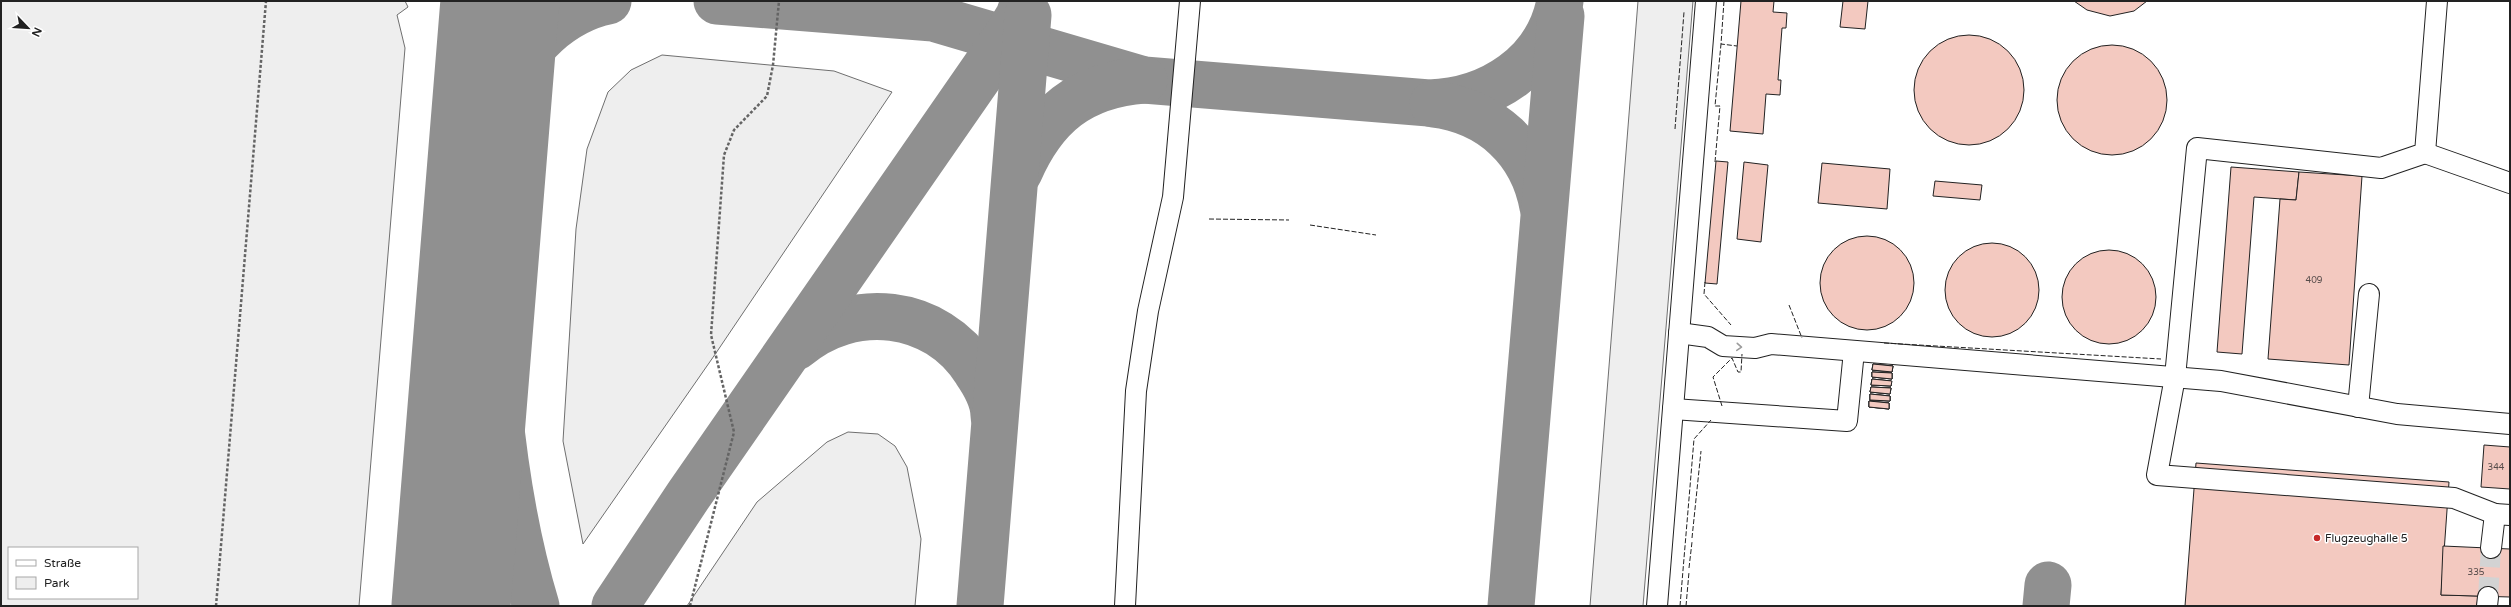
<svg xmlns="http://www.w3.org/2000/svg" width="2511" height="607" viewBox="0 0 2511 607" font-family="'Varela Round',sans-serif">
	<rect width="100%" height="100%" fill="#fff"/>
	<!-- green -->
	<g fill="#eee" stroke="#6f6f6f" fill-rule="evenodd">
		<path d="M1 1H405L408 7 397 15 405 48 359 606H1ZM9 548H137V598H9Z"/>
		<path d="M1638 1H1693L1643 606H1590Z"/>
		<path d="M662 55 834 71 892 92 716 353 583 544 563 441 576 229 587 149 608 92 631 70Z"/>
		<path d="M848 432 878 434 895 446 907 467 921 539 915 606H687L757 502 827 442Z"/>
	</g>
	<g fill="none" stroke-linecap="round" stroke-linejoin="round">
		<!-- taxiway -->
		<g stroke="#909090" stroke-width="47">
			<path d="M474 1 489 48 492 104"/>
			<path d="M717 1 933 18 1144 80 1429 103C1490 101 1548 65 1560 1"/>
			<path d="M1433 104C1491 111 1533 150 1543 207"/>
			<path d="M487 154C491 132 495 110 505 89 523 48 563 10 608 1"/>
			<path d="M1019 172C1044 115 1080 85 1144 80"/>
			<path d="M486 173C491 316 494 468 536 606"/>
			<path d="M796 347C852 299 936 308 976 371 985 384 994 400 994 416"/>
			<path d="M615 606 688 496 1005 39 1019 16 1024 1"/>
			<path d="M980 606 1028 15"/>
			<path d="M1511 606 1561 16"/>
			<path d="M2046 606 2048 585"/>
		</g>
		<!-- runway -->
		<path stroke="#909090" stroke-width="119" d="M451 606 500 1"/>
	</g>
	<!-- building -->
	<g fill="#f3c9c0" stroke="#222">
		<path d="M1741 1H1774L1773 12 1787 13 1786 28H1782L1778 80H1781L1780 95 1766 94 1763 134 1730 131Z"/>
		<path d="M1843 1H1868L1865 29 1840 27Z"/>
		<path d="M2074 1H2147L2134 11 2110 16 2087 10Z"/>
		<circle cx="1969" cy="90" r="55"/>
		<circle cx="2112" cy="100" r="55"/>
		<path d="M1716 161 1728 162 1717 284 1705 283Z"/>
		<path d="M1744 162 1768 165 1761 242 1737 239Z"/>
		<path d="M1822 163 1890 169 1887 209 1818 203Z"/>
		<path d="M2231 167 2299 172 2296 200 2254 197 2242 354 2217 352Z"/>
		<path d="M2299 172 2362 176 2349 365 2268 359 2280 199 2296 200Z"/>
		<path d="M1935 181 1982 185 1980 200 1933 196Z"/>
		<circle cx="1867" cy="283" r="47"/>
		<circle cx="1992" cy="290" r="47"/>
		<circle cx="2109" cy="297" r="47"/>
		<path d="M1873 364 1893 366 1892 372 1872 370Z"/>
		<path d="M1873 364 1893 366 1892 372 1872 370Z"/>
		<path d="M1873 364 1893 366 1892 372 1872 370Z"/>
		<path d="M1872 372 1892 373V379L1872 377Z"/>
		<path d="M1872 372 1892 373V379L1872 377Z"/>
		<path d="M1872 372 1892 373V379L1872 377Z"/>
		<path d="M1872 379 1891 381V386L1871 385Z"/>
		<path d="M1872 379 1891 381V386L1871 385Z"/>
		<path d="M1872 379 1892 381 1891 386 1871 385Z"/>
		<path d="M1871 387 1891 388 1890 394 1870 392Z"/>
		<path d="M1871 387 1891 388 1890 394 1870 392Z"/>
		<path d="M1871 387 1891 388 1890 394 1870 392Z"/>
		<path d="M1870 394 1890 396V401L1870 400Z"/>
		<path d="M1870 394 1890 396V401L1870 400Z"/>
		<path d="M1870 394 1890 396V401L1870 400Z"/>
		<path d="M1869 401 1889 403V409L1869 407Z"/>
		<path d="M1869 401 1889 403V409L1869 407Z"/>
		<path d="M1869 401 1889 403V409L1869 407Z"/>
		<path d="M2484 445 2510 447V489L2481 487Z"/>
		<path d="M2196 463 2449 482 2441 595 2478 596 2477 606H2185Z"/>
		<path d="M2443 546 2510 549V597L2441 595Z"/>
	</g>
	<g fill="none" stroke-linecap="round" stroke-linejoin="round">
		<!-- minor-tunnel -->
		<path stroke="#d3d3d3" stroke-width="20" stroke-dasharray="20 10" stroke-linecap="butt" d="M2488 597 2491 548"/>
		<defs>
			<g id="minor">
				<path d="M2437 1 2425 153 2381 168 2197 148 2175 377 2157 475 2454 498 2495 514"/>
				<path d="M2425 153 2510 183"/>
				<path d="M1679 333 1708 337 1723 346 1755 348 1771 344 2221 381 2397 414 2510 424"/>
				<path d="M2358 407 2369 294"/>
				<path d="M1673 409 1847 421 1854 351"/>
				<path d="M2491 548 2495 514 2510 515"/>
				<path d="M1125 606 1136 391 1148 311 1173 197 1190 1"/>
				<path d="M1657 606 1706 1"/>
				<path d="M2487 606 2488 597"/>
			</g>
		</defs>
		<!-- minor casing -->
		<use href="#minor" stroke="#222" stroke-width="22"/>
		<!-- path -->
		<g stroke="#646464" stroke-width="2.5" stroke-dasharray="3 2" stroke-linecap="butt">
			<path d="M216 606 266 1"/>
			<path d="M690 606 734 432 711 335 724 155 734 130 767 96 773 65 779 1"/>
		</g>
		<!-- minor -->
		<use href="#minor" stroke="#fff" stroke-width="20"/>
		<!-- fence -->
		<g stroke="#222" stroke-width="1" stroke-dasharray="5 2" stroke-linecap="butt">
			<path d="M1724 1 1721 44 1737 46"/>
			<path d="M1675 129 1684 12"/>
			<path d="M1715 162 1720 106H1715L1721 44"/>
			<path d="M1209 219 1289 220"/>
			<path d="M1310 225 1376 235"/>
			<path d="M1705 282 1704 294 1731 325"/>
			<path d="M1789 305 1802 338"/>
			<path d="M1884 343 2161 359"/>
			<path d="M1722 406 1713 377 1732 358 1738 372H1741L1742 354"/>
			<path d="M1692 538 1701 451"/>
			<path d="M1689 568 1692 542"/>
			<path d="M1680 606 1694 439 1711 420"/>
			<path d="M1686 606 1689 572"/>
		</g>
	</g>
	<!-- one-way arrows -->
	<defs><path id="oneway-chevron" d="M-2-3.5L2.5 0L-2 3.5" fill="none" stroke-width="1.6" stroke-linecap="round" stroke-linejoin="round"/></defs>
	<use stroke="#9c9c9c" href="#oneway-chevron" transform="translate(1739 347) rotate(4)"/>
	<!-- markers -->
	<circle fill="#c62828" stroke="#fff" stroke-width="1.5" cx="2317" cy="538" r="4"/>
	<g text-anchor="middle" stroke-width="3" stroke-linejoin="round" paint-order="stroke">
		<!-- number labels -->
		<g font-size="9" fill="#564c4a">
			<text x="2314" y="283">409</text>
			<text x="2496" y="470">344</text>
			<text x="2476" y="575">335</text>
		</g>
		<!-- poi labels -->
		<g font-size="11" fill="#222" stroke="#fff" text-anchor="start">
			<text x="2325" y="542">Flugzeughalle 5</text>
		</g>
	</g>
	<!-- border -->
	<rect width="2511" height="607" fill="none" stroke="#222222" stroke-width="4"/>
	<!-- legend -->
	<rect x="8" y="547" width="130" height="52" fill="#ffffff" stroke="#a7a7a7"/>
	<rect x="16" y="560" width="20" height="6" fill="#ffffff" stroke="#a7a7a7"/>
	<text x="44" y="567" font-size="12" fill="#222222">Straße</text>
	<rect x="16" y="577" width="20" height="12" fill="#eeeeee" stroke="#a7a7a7"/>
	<text x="44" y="587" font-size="12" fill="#222222">Park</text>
	<!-- north arrow -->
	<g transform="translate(28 28) rotate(115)" stroke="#ffffff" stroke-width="3" paint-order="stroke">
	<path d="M0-3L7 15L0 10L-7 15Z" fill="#222222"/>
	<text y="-6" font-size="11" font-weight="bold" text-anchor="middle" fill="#222222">N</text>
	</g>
</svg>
